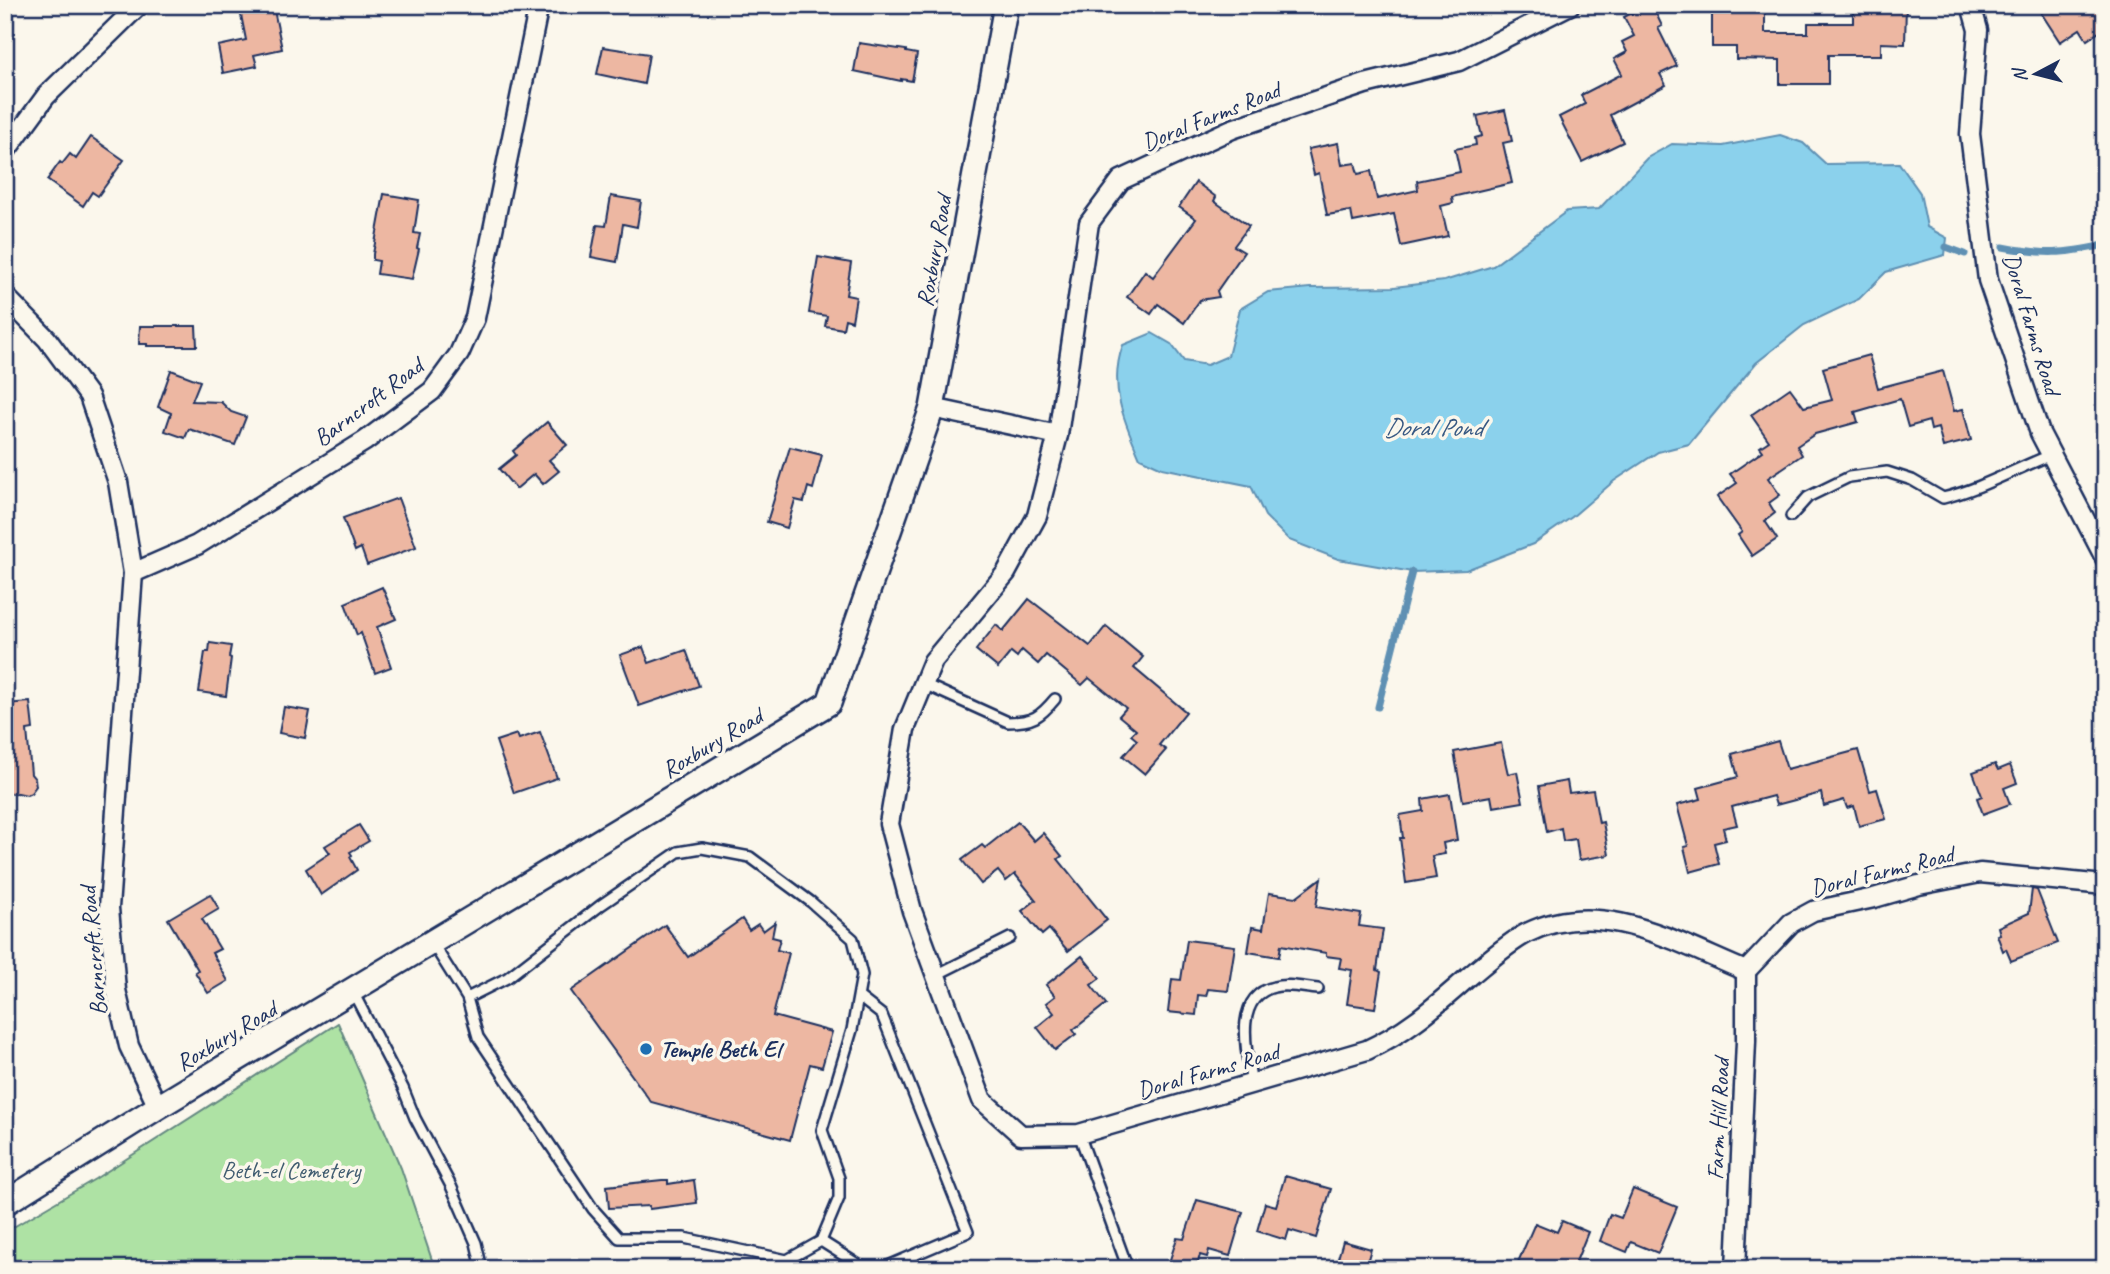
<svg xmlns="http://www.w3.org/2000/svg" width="2110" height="1274" viewBox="0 0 2110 1274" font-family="Caveat,sans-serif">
	<rect width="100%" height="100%" fill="#fbf7ec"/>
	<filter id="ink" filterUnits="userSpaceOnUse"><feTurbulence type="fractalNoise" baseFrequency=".0143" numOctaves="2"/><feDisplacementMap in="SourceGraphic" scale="14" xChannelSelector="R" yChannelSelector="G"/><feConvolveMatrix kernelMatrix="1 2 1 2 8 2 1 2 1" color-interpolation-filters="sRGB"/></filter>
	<g filter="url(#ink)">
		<!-- green -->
		<g fill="#aee2a4" stroke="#648881" stroke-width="2">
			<path d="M1026 5H1157L1114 12 1026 10Z"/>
			<path d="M338 1023 401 1168 435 1269H5V1232L95 1179Z"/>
		</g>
		<!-- water -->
		<path fill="#8bd1ec" stroke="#5e90b3" stroke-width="2" d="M1780 135 1803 143 1826 164 1899 163 1920 193 1927 227 1947 238 1945 255 1886 272 1859 299 1804 325 1756 363 1689 444 1658 452 1614 481 1572 517 1533 544 1466 570 1412 572 1338 559 1289 540 1265 516 1251 486 1162 468 1140 458C1124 421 1108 385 1123 345L1152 333 1171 344 1184 361 1207 365 1228 356 1240 309 1268 292 1310 288 1394 287 1444 281 1493 266 1567 211 1599 209 1647 158 1672 144 1723 146Z"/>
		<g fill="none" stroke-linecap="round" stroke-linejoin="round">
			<!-- stream -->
			<g stroke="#5e90b3" stroke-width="7">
				<path d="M1946 247 1965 254"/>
				<path d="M2003 247C2045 255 2063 254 2105 245"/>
				<path d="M1378 707 1412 572"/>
			</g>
		</g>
		<!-- building -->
		<g fill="#edb7a2" stroke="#1b2f5e" stroke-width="2">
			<path d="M239 5H273L282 49 254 55 257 66 223 73 218 46 246 40Z"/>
			<path d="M1647 5H1652L1662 26 1658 28 1677 66 1660 74 1666 85 1610 115 1623 142 1582 162 1559 117 1585 104 1581 95 1622 74 1614 59 1627 52 1622 42 1634 36 1624 17Z"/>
			<path d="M1712 5H1751L1750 13H1765V33H1808V23H1853V9H1868V5H1906L1905 44 1881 43V55H1828V84H1780V60L1736 59V47H1712Z"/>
			<path d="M2036 5H2100L2105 13V28L2087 40 2080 29 2060 42Z"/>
			<path d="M859 43 906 50V52L917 54 912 81 901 79V81L854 71Z"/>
			<path d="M603 47 649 54 644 84 597 74Z"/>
			<path d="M1505 110 1512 141 1503 143 1512 183 1452 197 1453 203 1441 206 1448 236 1401 246 1394 214 1353 222 1351 211 1327 215 1319 173 1314 175 1308 149 1338 143 1342 165 1355 163 1358 174 1371 171 1377 199 1418 190 1417 181 1460 172 1455 149 1476 145 1475 138 1482 136 1477 116Z"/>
			<path d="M91 137 124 160 98 196 92 192 83 206 47 180 60 162 62 164 70 154 76 159Z"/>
			<path d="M1196 182 1216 197 1214 201 1249 226 1234 246 1244 252 1217 291 1219 297 1200 300 1184 323 1158 304 1151 314 1127 297 1145 271 1153 277 1196 219 1179 207Z"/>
			<path d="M384 194 419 200 414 233 420 234 417 248 419 249 412 279 377 274 379 261 373 260V254Z"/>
			<path d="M611 196 641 201 637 227 623 224 617 262 591 257 597 225 606 226Z"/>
			<path d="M818 257 851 263 846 295 856 297 852 321 845 319 843 329 825 326 827 316 809 313Z"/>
			<path d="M140 326H196L197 346H147V344H139Z"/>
			<path d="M1869 355 1878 388 1943 371 1954 411 1963 409 1971 440 1943 447 1938 428 1931 430 1929 421 1908 427 1900 399 1855 412 1858 422 1815 434 1797 446 1802 455 1768 478 1780 495 1769 503 1775 513 1765 521 1777 539 1752 556 1738 535 1742 532 1717 497 1737 483 1730 474 1763 451 1760 447 1769 441 1751 415 1790 388 1804 407 1832 400 1823 368Z"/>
			<path d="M171 370 200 381 192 401 221 402 231 412 246 417 235 445 189 429 185 438 165 431 171 413 158 407Z"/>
			<path d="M547 422 567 445 549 460 559 471 543 484 534 474 516 489 499 469 516 455 513 451Z"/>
			<path d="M790 447 822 455 813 489 808 487 804 502 795 500 787 528 767 522Z"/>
			<path d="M398 498 416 547 367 565 361 548 355 551 343 518Z"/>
			<path d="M382 587 396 619 377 627 391 667 375 673 361 633 357 635 345 603Z"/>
			<path d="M1029 599 1090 646 1106 626 1143 657 1134 668 1186 712 1159 745 1166 750 1145 774 1123 756 1137 740 1131 735 1136 730 1119 716 1126 708 1089 678 1082 685 1046 655 1038 664 1022 650 1017 657 1011 652 998 668 976 650 996 625 1003 631Z"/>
			<path d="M210 643 231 646 229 657 231 658 226 696 199 692 205 652H209Z"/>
			<path d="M643 647 649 663 686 650 699 686 639 706 620 655Z"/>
			<path d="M30 702 33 729 27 730 31 774 35 779 36 786 31 793 27 795 18 793 5 794V704Z"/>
			<path d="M284 707 310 711 305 738 279 733Z"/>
			<path d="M540 732 557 778 514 793 496 741 517 734 519 739Z"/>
			<path d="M1778 741 1787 769 1858 750 1870 791 1877 789 1886 819 1859 826 1854 806 1847 808 1844 800 1824 806 1821 793 1776 805 1773 796 1732 807 1737 825 1723 828 1726 840 1714 843 1719 864 1690 872 1684 847 1688 846 1677 805 1701 799 1698 788 1738 777 1732 754Z"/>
			<path d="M1501 743 1508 774 1517 772 1523 802 1493 807 1491 796 1463 801 1454 752Z"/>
			<path d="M1995 764 1998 770 2010 765 2017 783 2004 788 2010 804 1983 814 1977 798 1982 796 1973 772Z"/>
			<path d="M1567 781 1569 793 1593 790 1599 823 1603 822 1609 855 1579 860 1576 839 1563 841 1561 828 1547 832 1539 786Z"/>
			<path d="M1450 794 1457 840 1443 843 1445 854 1432 856 1436 878 1406 883 1400 838H1403L1400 815 1423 811 1422 799Z"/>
			<path d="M1018 822 1034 841 1043 833 1062 856 1058 859 1107 920 1068 951 1049 929 1042 935 1022 911 1036 900 1015 874 1006 881 998 871 981 884 962 860 982 845 985 848Z"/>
			<path d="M359 825 369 841 350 852 352 855 350 857 357 870 321 895 306 869 330 853 325 846Z"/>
			<path d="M1321 878 1316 907 1361 914 1359 926 1383 929 1377 970 1381 972 1375 1008 1347 1004 1352 970 1339 968 1341 958 1326 956V953L1281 945 1279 957 1248 952 1252 927 1263 929 1269 893 1296 897Z"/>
			<path d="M2032 889 2037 890 2058 943 2011 961 2006 949 2003 951 1997 935 2000 934 1998 927 2029 913Z"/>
			<path d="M210 894 219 909 202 919 220 949 212 953 228 981 208 993 195 972 198 970 168 919Z"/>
			<path d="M742 919 749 930 758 924 763 931 775 922 772 937 780 939 777 950 789 953 773 1016 832 1032 822 1067 810 1064 790 1140 651 1102 571 991 665 925 688 957Z"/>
			<path d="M1187 940 1235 946 1228 991 1208 989 1206 996 1198 995 1196 1015 1168 1012 1172 979 1181 980Z"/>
			<path d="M1082 956 1100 978 1091 985 1106 1004 1073 1030 1076 1034 1055 1050 1037 1027 1054 1013 1046 1003 1055 996 1046 985Z"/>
			<path d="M1285 1176 1331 1189 1316 1238 1289 1230 1286 1240 1257 1231 1265 1203 1276 1206Z"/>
			<path d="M662 1180H668V1184L694 1180 697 1203 649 1209V1206L609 1208 607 1186Z"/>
			<path d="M1633 1189 1677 1207 1658 1253 1631 1242 1627 1252 1600 1241 1610 1214 1621 1218Z"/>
			<path d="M1197 1200 1243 1212 1230 1256 1209 1250 1207 1257 1200 1255 1196 1269H1167L1177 1238 1184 1239Z"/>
			<path d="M1562 1221 1588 1232 1573 1269H1515L1535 1223 1557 1232Z"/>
			<path d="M1343 1241 1371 1249 1365 1269H1335Z"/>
		</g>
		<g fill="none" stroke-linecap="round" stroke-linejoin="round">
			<defs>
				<g id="service">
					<path d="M1791 516 1808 497 1849 477 1887 472 1912 480 1943 498C1981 489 2015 469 2051 455"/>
					<path d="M924 684 1008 722C1033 722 1040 717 1055 699"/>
					<path d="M433 944 467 998 478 1037 593 1209 619 1238H684L787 1260 821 1241 839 1198V1178L822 1130 852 1030 862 975 853 939 811 902 750 857 702 848 678 852 601 905 507 978 467 998"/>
					<path d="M936 975 1010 938"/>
					<path d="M353 992 403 1088 415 1118 451 1186 476 1243 482 1269"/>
					<path d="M859 997 882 1015 968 1232 881 1269"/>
					<path d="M1252 1084C1247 1054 1232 997 1274 987 1287 983 1305 988 1318 989"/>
					<path d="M1079 1134 1128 1269"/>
					<path d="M821 1241 865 1269"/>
				</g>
				<g id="minor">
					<path d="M1570 5 1459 61 1365 84 1232 129 1121 180 1089 223 1058 435 1037 516 1006 573 933 661 905 729 889 824 912 911 982 1100 1021 1135 1079 1134 1367 1050C1410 1030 1436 1005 1471 975 1488 961 1508 943 1527 933 1601 896 1677 943 1746 971"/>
					<path d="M1971 5 1978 30 1970 134 1988 280 2040 433 2105 558"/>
					<path d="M5 152 46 96 139 5"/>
					<path d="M5 296 47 339 89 396 118 482 133 573 109 908 116 990 129 1046 158 1107"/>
					<path d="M932 408 1058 435"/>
					<path d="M133 573 197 545 365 441 432 391 459 354 475 318 539 5"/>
					<path d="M1746 971 1791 923 1813 911 1874 898 1919 885 1980 873 2105 885"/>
					<path d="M1736 1269 1746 1041V971"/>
				</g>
				<path id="tertiary" d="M5 1203 158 1107 829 703 932 408 1006 5"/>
			</defs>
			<!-- service casing -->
			<use href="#service" stroke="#1b2f5e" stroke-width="14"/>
			<!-- minor casing -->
			<use href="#minor" stroke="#1b2f5e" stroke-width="23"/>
			<!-- tertiary casing -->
			<use href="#tertiary" stroke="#1b2f5e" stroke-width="28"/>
			<!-- service -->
			<use href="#service" stroke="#fbf7ec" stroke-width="9"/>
			<!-- minor -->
			<use href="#minor" stroke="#fbf7ec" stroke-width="18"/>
			<!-- tertiary -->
			<use href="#tertiary" stroke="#fbf7ec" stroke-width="23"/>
		</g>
	</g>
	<!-- markers -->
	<circle fill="#1f6fb2" stroke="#fbf7ec" stroke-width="2.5" cx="646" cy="1049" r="7"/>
	<g text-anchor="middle" stroke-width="7" stroke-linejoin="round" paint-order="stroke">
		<!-- street labels -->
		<g font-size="24" fill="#1b2f5e" stroke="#fbf7ec">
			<text transform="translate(1211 116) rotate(-22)" y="8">Doral Farms Road</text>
			<text transform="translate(934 251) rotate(-80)" y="8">Roxbury Road</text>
			<text transform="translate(2032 324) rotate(73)" y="8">Doral Farms Road</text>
			<text transform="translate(368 402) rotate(-37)" y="8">Barncroft Road</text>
			<text transform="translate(712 743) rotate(-31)" y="8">Roxbury Road</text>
			<text transform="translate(1882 871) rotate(-14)" y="8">Doral Farms Road</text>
			<text transform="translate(93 951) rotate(-95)" y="8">Barncroft Road</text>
			<text transform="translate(226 1036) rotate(-31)" y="8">Roxbury Road</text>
			<text transform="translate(1208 1071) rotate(-16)" y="8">Doral Farms Road</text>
			<text transform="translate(1718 1119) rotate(-87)" y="8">Farm Hill Road</text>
		</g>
		<!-- poi labels -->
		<g font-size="24" font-weight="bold" fill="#1b2f5e" stroke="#fbf7ec" text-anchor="start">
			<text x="660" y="1057">Temple Beth El</text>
		</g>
		<!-- park labels -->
		<g font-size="24" fill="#405c70" stroke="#fbf7ec">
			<text x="291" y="1178">Beth-el Cemetery</text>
		</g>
		<!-- water labels -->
		<g font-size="26" font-style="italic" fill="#375882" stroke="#fbf7ec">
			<text x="1433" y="436">Doral Pond</text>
		</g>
	</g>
	<!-- margin -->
	<rect width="2110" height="1274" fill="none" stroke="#fbf7ec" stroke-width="28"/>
	<rect x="14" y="14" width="2082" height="1246" fill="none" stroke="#1b2f5e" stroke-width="2.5" filter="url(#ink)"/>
	<!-- north arrow -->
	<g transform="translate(2036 74) rotate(263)" stroke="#fbf7ec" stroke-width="5" paint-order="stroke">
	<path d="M0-5L12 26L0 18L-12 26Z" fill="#1b2f5e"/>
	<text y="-10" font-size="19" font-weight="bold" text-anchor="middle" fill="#1b2f5e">N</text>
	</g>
</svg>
